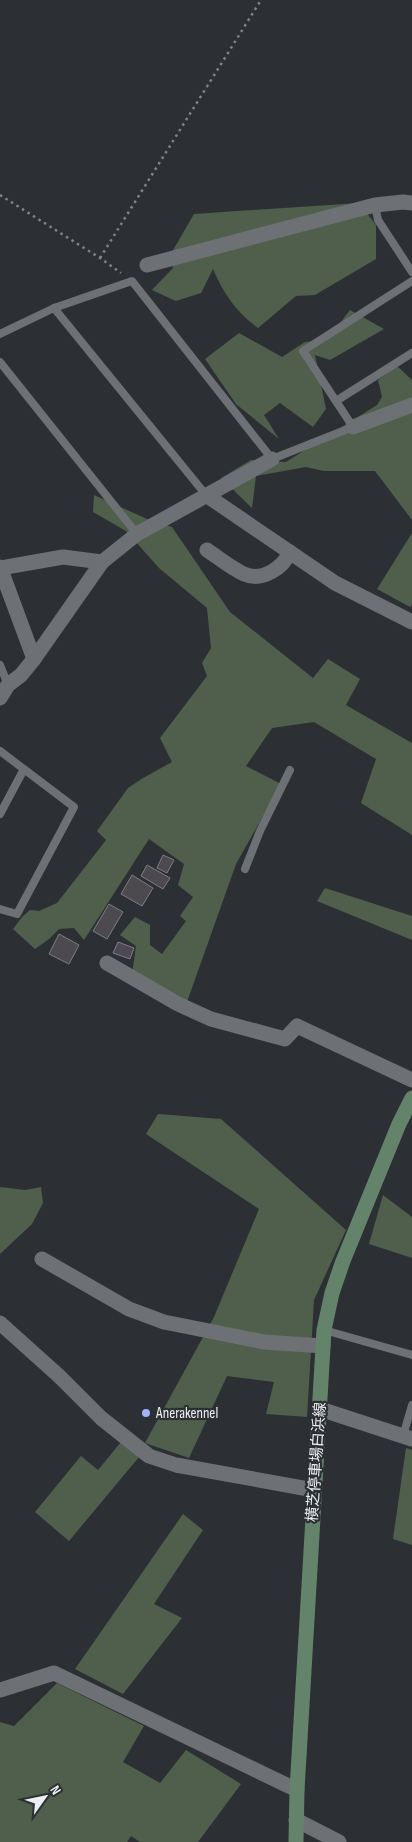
<svg xmlns="http://www.w3.org/2000/svg" width="412" height="1842" viewBox="0 0 412 1842" font-family="'Sofia Sans Condensed','Noto Sans JP',sans-serif">
	<rect width="100%" height="100%" fill="#2c3034"/>
	<!-- green -->
	<g fill="#4f5f4b">
		<path d="M359 203 376 225V259L315 295 296 296 258 328C237 313 223 293 213 269L201 293 176 301 152 290 173 268 169 257 194 214Z"/>
		<path d="M350 310 384 329 330 360 315 355 326 409 313 427 280 403 264 415 279 439 236 404 205 359 239 333 282 357 305 342 327 340Z"/>
		<path d="M397 366 412 380V520L375 471H324L306 467 256 476 252 508 221 478 251 460 286 462 377 405 382 397 378 380Z"/>
		<path d="M94 495 147 519 172 527 230 612 313 678 328 659 360 679 346 705 412 743V835L361 803 376 759 314 722 272 728 246 766 281 784 236 864 187 1002 132 974 136 946 120 935 135 917 150 925V945L162 954 186 921 180 916 193 897 178 885 184 864 149 839 84 940 74 928 59 929 49 939 35 949 13 929 22 917 30 910 39 911 57 903 106 840 97 831 128 788 143 778 172 762 160 738 207 676 202 663 211 648 207 608 159 568 126 531 93 512Z"/>
		<path d="M412 533V604L410 607 377 589Z"/>
		<path d="M325 888 412 916V940L317 901Z"/>
		<path d="M158 1114 221 1119 346 1230 314 1300 307 1417 266 1414 274 1382 227 1376 189 1458 145 1443 214 1317 259 1209 146 1134Z"/>
		<path d="M0 1187 25 1190 41 1187 43 1203 32 1224 0 1254Z"/>
		<path d="M383 1195 412 1217V1258L369 1244Z"/>
		<path d="M121 1442 139 1457 69 1541 35 1512 81 1456 98 1470Z"/>
		<path d="M406 1448 412 1450V1545L393 1539Z"/>
		<path d="M183 1514 203 1530 154 1604 182 1618 123 1694 75 1669Z"/>
		<path d="M57 1683 144 1726 123 1762 160 1783 186 1750 241 1784 198 1842H140L131 1836 127 1842H0V1722L14 1726Z"/>
	</g>
	<!-- building -->
	<g fill="#4c494f" stroke="#7f7c82">
		<path d="M163 855 174 860 167 873 157 868Z"/>
		<path d="M147 865 170 878 163 889 141 876Z"/>
		<path d="M132 875 153 888 142 906 121 894Z"/>
		<path d="M109 904 123 912 107 939 93 931Z"/>
		<path d="M59 934 79 945 69 964 49 954Z"/>
		<path d="M118 942 134 948 130 959 113 953Z"/>
	</g>
	<g fill="none" stroke-linecap="round" stroke-linejoin="round">
		<!-- path -->
		<g stroke="#808387" stroke-width="2.5" stroke-dasharray="2.5 4" stroke-linecap="butt">
			<path d="M0 195 100 258 121 273"/>
			<path d="M100 258 261 0"/>
		</g>
		<!-- service -->
		<g stroke="#6d7176" stroke-width="8">
			<path d="M375 205 378 220 412 272"/>
			<path d="M54 308 206 495"/>
			<path d="M0 334 54 308 132 281 272 459 353 427 303 351 412 281"/>
			<path d="M0 362 137 534"/>
			<path d="M336 401 412 353"/>
			<path d="M0 665 8 685"/>
			<path d="M0 751 74 807 17 914 0 909"/>
			<path d="M0 814 24 769"/>
			<path d="M245 869 260 831 290 770"/>
			<path d="M324 1330 412 1355"/>
			<path d="M403 1436 412 1405"/>
		</g>
		<!-- minor -->
		<g stroke="#6d7176" stroke-width="15">
			<path d="M147 265 375 205 403 202 412 203"/>
			<path d="M353 427 412 405"/>
			<path d="M206 495 335 583 412 622"/>
			<path d="M207 550C219 558 231 568 244 574 262 582 283 568 290 552"/>
			<path d="M0 567 34 659"/>
			<path d="M0 568 63 557 102 562"/>
			<path d="M0 698 8 685 21 675 34 659 102 562 137 534 272 459"/>
			<path d="M107 963 178 1004 211 1019 285 1039 297 1026 412 1080"/>
			<path d="M42 1259 129 1309 164 1322 264 1342 323 1346"/>
			<path d="M0 1323 59 1376 101 1418 149 1456 176 1465 314 1490"/>
			<path d="M320 1409 412 1439"/>
			<path d="M0 1690 54 1673 297 1790"/>
			<path d="M296 1820 339 1842"/>
		</g>
		<!-- secondary -->
		<path stroke="#63846a" stroke-width="15" d="M296 1842 297 1790 324 1330 332 1293 343 1261 399 1124 412 1098"/>
	</g>
	<!-- markers -->
	<circle fill="#a2b2fd" stroke="#2c3034" stroke-width="2" cx="146" cy="1413" r="5"/>
	<g text-anchor="middle" stroke-width="4.5" stroke-linejoin="round" paint-order="stroke">
		<!-- poi labels -->
		<g font-size="15" fill="#eceff2" stroke="#2c3034" text-anchor="start">
			<text x="156" y="1418">Anerakennel</text>
		</g>
		<!-- street labels -->
		<g font-size="15" fill="#eceff2" stroke="#2c3034">
			<text transform="translate(316 1462) rotate(-86)" y="5">横芝停車場白浜線</text>
		</g>
	</g>
	<!-- north arrow -->
	<g transform="translate(45 1797) rotate(57)" stroke="#2c3034" stroke-width="4" paint-order="stroke">
	<path d="M0-4L9 19L0 12L-9 19Z" fill="#eceff2"/>
	<text y="-8" font-size="14" font-weight="bold" text-anchor="middle" fill="#eceff2">N</text>
	</g>
</svg>
